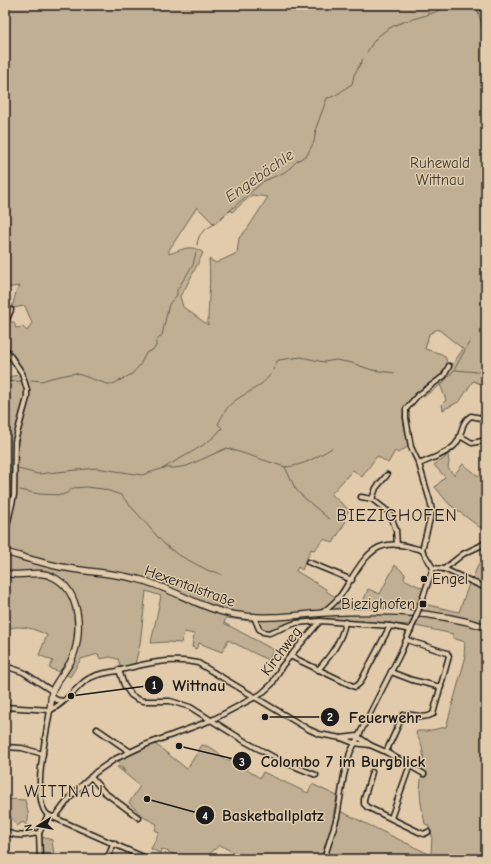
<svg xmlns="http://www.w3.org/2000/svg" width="491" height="864" viewBox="0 0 491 864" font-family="'Comic Neue',sans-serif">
	<rect width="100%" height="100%" fill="#e1cbaa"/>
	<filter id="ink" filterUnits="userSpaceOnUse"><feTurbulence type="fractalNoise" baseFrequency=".025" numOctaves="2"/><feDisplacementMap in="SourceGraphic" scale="8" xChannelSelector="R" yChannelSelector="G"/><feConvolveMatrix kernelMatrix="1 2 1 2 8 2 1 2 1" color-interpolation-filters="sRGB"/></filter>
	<g filter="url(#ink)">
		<!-- green -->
		<g fill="#c0af92" stroke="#6e6657" fill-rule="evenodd">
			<path d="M5 5H486V295L484 297 486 300V418L480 416V413L484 412C482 402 485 401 485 394 485 391 483 387 481 384L473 381 460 401 443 410 442 404 446 400 438 379C425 389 402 399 403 418 404 427 407 437 409 446L398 453 395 451 388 463 377 456 362 477 353 470 331 494 349 510 343 519 346 521 333 543 324 539 314 550 311 549 302 570 298 567 296 571 326 589V591L337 598V602H350L351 603 363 602 368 589 380 594 395 565 405 574 404 579 424 589 411 625 309 619 292 622 268 631C262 631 260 628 259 622L226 618 224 623 274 650 268 660 228 640 222 652 199 643 196 649 192 647 194 634 184 632 181 643 167 642 151 643 161 596 146 591 140 644 135 664 121 668 118 659 110 657 100 659 98 654 81 659 70 677 63 672 60 675 58 674 59 672 49 668 53 661 39 655 47 635C35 629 22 625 10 628L5 636V377L21 375 5 348V324L6 322H14L16 328 23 327 27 331 32 323 25 306 12 308 16 292 20 286 5 288ZM252 195 268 197 248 228 239 238 237 253 216 263 209 259C211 281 208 303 208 325L183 307 180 296 186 287 203 253C191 243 181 250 169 254V250L197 207 214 224 231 210 232 212ZM438 329 463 349 450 368 447 366 446 358 442 354 425 349 429 334Z"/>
			<path d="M446 455H448L449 462 448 468 454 475 463 464 486 482V532L449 504 435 487 445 477 434 465 445 458Z"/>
			<path d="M479 563 486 566V585L472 580Z"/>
			<path d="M469 584 486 591V859H245L220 845 203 859 200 855 197 859H184L162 849 160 853 151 849 159 832 155 830 157 824 145 818 129 803 140 786 117 767 119 766 125 772 118 760 133 752 154 743 187 769 202 745C211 746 220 753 225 760H229L231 758 248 768 247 770 260 778 263 772 308 793 312 784 337 796 333 817 338 818 339 813 342 812 431 855 432 835 428 825 425 824C423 813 420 802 420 791 421 769 429 754 416 734L417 731H427L446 727 466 656H464L465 642 453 638V634L416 626 424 604 459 612Z"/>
			<path d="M5 799 25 800C27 808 31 818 26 825L23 822 17 826 5 808Z"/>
			<path d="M42 837 52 840 54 855H43Z"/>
		</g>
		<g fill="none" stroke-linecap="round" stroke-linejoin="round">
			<!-- stream -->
			<g stroke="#665e51" stroke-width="1">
				<path d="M449 7 454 5"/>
				<path d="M477 7 484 34"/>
				<path d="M428 15V5"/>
				<path d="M367 52C371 46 375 38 381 34 398 19 423 19 442 9"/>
				<path d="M197 245C199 231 203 232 214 224L264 181 283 173 290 168 297 161 307 155 314 142 316 128 327 98C337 97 343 89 352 84L354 75 363 59"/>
				<path d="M273 370 277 361 279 360 301 357 324 362 336 360 352 363 372 370 395 373"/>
				<path d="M455 370 478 372 486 370"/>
				<path d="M31 380 42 381 51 378 75 373 107 384H113L132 374 140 365 146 353 154 349 156 346V341L162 335 169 304 177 295V290L193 265 196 252"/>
				<path d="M5 382 21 381"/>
				<path d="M423 397 442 384 454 370 470 341"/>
				<path d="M285 467 295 488 300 494 329 519"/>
				<path d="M164 468C181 457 210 445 222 428L218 424C222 417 226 408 232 403 244 393 261 388 270 375"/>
				<path d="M18 469 38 474 96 468 142 475 164 468H174L187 466 227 448 285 467C303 466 317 457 332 448"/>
				<path d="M20 490 39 494 62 495 67 493 73 488 86 487 103 489 121 495 164 544 177 554 209 571 216 572 222 575"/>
				<path d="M5 495 7 494"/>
			</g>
			<defs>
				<g id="street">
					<path d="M5 324 11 310"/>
					<path d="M5 348 22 373 27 390V398L15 441 14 495 5 535"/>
					<path d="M460 436 472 443 482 441 486 443"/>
					<path d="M419 464C430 459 447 454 455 445 464 435 459 423 471 416L486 419"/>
					<path d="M361 497 372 499 390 513 396 530 397 545"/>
					<path d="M372 499 376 488 387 475"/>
					<path d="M422 550 432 511 430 501 419 464 411 447 406 418V409L417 396 444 376 449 366"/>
					<path d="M422 550 433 568"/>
					<path d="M308 562 352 580"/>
					<path d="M433 568 444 569 486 588"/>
					<path d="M444 569 463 554 480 546 486 542"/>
					<path d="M421 603 433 568"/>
					<path d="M322 613C328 608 335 603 340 596 351 581 365 550 383 546 395 542 410 547 422 550"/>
					<path d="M254 617 259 629 263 632 269 633 296 623 320 621 390 626 411 630"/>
					<path d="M290 656 355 687 360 683 390 626"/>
					<path d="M5 666 23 672 52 691"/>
					<path d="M119 670 124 685 131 695 137 699 143 701H170L190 707 246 742 281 761 316 775"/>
					<path d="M318 670C330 656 342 641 345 622"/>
					<path d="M391 672 412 680 441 687"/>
					<path d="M52 697 57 700 63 701"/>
					<path d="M5 707 50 710"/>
					<path d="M50 710C62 706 75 689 85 681 94 674 107 673 117 671 144 664 170 657 198 663L308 729 319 734 341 738 354 743 370 745"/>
					<path d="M50 710C47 732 30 801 48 815L148 859"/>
					<path d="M97 729 129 751"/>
					<path d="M341 738 357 736 370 745 386 752 424 774"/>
					<path d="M5 747 22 748 43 754"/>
					<path d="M386 752 403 715C413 712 421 721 433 714L449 656 447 653 407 640"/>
					<path d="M372 772 364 799V804L367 807 421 833 424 834 428 832"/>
					<path d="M91 777 104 792 139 818"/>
					<path d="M55 817 72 795 96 772 115 759 145 745 212 720 261 694 272 684 282 666 320 621"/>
					<path d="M391 818 410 765"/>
					<path d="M5 831C17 838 26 835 39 833"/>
					<path d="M40 859 39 833 48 815"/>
					<path d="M107 859 114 843"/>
					<path d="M324 859 337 817 344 775 350 753 400 654 414 622"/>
				</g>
				<g id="secondary">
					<path d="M5 552C23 557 42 563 61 567 87 572 115 573 141 580 174 589 203 610 237 615 266 620 296 615 324 613 380 610 432 610 486 627"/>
					<path d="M5 573C20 578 38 569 53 577 82 591 83 636 71 661 67 669 53 686 52 692 51 698 51 704 50 710"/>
				</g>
			</defs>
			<!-- street casing -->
			<use href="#street" stroke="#1c1c1c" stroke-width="7"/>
			<!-- secondary casing -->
			<use href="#secondary" stroke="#1c1c1c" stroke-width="8"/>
			<!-- street -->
			<use href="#street" stroke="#e1cbaa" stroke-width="4"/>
			<!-- secondary -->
			<use href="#secondary" stroke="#e1cbaa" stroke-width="5.5"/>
			<defs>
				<path id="street-bridge" d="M414 622 421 603"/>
			</defs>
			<!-- street-bridge casing -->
			<use href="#street-bridge" stroke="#1c1c1c" stroke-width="7" stroke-linecap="butt"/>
			<!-- street-bridge -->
			<use href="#street-bridge" stroke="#e1cbaa" stroke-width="4"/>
		</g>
	</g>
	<!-- markers -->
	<g fill="#1c1c1c" stroke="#e1cbaa" stroke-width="1.5">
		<circle cx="424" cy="579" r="4"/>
		<rect x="419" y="600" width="8" height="8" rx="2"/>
	</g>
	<g text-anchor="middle" stroke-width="3" stroke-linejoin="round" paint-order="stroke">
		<!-- park labels -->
		<g font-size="15" fill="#3d3934" stroke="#e1cbaa">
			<text x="440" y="168">Ruhewald<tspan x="440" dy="17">Wittnau</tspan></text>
		</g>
		<!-- poi labels -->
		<g font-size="15" fill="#1c1c1c" stroke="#e1cbaa" text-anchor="start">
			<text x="432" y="584">Engel</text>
			<text x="415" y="609" text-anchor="end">Biezighofen</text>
		</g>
		<!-- street labels -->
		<g font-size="15" fill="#1c1c1c" stroke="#e1cbaa">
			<text transform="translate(190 586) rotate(20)" y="5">Hexentalstraße</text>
			<text transform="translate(281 651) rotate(-53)" y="5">Kirchweg</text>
		</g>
		<!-- water labels -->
		<g font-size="16" font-style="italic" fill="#413d37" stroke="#e1cbaa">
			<text transform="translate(259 175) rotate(-35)" y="6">Engebächle</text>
		</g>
		<!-- quarter labels -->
		<g font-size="17" letter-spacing="1" fill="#1c1c1c" stroke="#e1cbaa">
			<text x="397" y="521">BIEZIGHOFEN</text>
			<text x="64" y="797">WITTNAU</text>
		</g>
	</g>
	<!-- callouts -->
	<path fill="none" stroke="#1c1c1c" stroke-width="1.5" d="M71 696L154 685M265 717L330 717M179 746L242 761M147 799L205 815"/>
	<g fill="#1c1c1c" stroke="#e1cbaa" stroke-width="1.5">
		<circle cx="71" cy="696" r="4"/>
		<circle cx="265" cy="717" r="4"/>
		<circle cx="179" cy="746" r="4"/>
		<circle cx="147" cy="799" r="4"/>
		<circle cx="154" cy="685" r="10"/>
		<circle cx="330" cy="717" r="10"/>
		<circle cx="242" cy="761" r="10"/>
		<circle cx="205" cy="815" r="10"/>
	</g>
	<g font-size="12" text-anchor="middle" font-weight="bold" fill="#fff">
		<text x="154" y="689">1</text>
		<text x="330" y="721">2</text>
		<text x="242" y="766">3</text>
		<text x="205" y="820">4</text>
	</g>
	<g font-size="16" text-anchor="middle" font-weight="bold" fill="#1c1c1c" stroke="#e1cbaa" stroke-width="3" stroke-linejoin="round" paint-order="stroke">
		<text x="199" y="691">Wittnau</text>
		<text x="385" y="723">Feuerwehr</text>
		<text x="343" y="767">Colombo 7 im Burgblick</text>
		<text x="273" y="821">Basketballplatz</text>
	</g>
	<!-- margin -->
	<rect width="491" height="864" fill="none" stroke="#e1cbaa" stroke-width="20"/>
	<rect x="10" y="10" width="471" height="844" fill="none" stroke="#1c1c1c" stroke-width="1.5" filter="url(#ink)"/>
	<!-- north arrow -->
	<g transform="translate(38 826) rotate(259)" stroke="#e1cbaa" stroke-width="3" paint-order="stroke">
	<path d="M0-3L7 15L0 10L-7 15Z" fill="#1c1c1c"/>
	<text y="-6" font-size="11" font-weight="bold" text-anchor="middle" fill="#1c1c1c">N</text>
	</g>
</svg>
